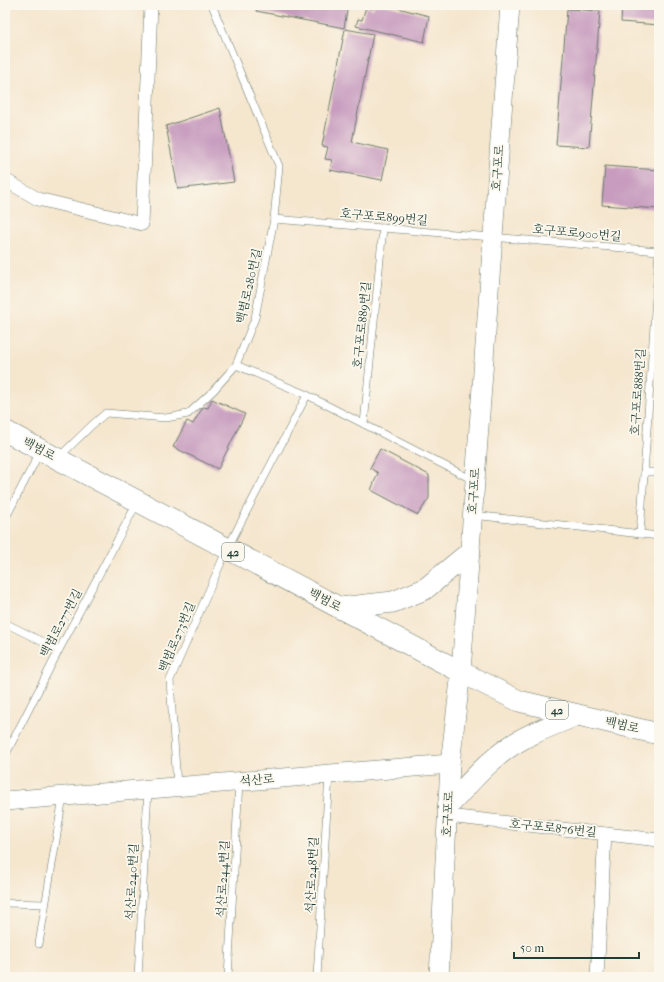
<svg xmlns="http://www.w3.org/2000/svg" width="664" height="982" viewBox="0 0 664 982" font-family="'IM FELL French Canon','Noto Serif KR',serif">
	<rect width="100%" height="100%" fill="#fbf7ec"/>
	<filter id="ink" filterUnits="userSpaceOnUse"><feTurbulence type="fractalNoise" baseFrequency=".025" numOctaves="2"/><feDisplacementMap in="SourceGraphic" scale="8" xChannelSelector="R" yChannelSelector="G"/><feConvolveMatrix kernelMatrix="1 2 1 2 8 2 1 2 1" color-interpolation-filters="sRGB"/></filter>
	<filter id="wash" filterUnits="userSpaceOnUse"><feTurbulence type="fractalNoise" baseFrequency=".012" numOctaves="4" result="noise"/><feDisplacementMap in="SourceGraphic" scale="16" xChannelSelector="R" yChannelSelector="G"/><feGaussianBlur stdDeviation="0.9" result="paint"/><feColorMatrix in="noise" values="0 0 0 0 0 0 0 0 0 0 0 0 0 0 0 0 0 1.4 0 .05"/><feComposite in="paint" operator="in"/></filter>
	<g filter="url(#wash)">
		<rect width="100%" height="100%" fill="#f5e6ce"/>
		<g id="blocks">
			<!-- building -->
			<g fill="#c79cbf">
				<path d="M258 5H348L344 28 256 11Z"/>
				<path d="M374 5H386L429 16 424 42 356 26 358 19 362 20 366 7 373 9Z"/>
				<path d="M622 5H659V25L621 22Z"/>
				<path d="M567 9 600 11 589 147 556 145Z"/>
				<path d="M345 29 373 34 352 142 388 150 382 180 330 170 332 160 325 159 328 147 322 146Z"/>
				<path d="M220 108 234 182 178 189 166 126Z"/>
				<path d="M605 166 659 170V209L602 205Z"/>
				<path d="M212 399 245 414 218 469 173 447 187 421 193 424 203 407 208 408Z"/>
				<path d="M380 449 429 475V498L418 515 371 490 378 473 370 468Z"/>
			</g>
		</g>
	</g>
	<g filter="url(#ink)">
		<use href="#blocks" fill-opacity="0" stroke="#6a786a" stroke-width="1"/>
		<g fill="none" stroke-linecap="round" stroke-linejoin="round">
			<defs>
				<g id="lane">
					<path d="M274 219 659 251"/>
					<path d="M236 365 307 395 473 480"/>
					<path d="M364 424 383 228"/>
					<path d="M58 458 92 425 106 413 166 418 188 414 213 391 236 365 255 318 274 219 279 166 212 5"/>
					<path d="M644 472H659"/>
					<path d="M473 515 659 536"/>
					<path d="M5 519 40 452"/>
					<path d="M640 534 659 251"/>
					<path d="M5 623 59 650"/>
					<path d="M5 756 59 650 137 503"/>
					<path d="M177 786 170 680 227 549 307 395"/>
					<path d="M5 903 45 904"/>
					<path d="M39 944 63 797"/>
					<path d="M138 977 148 789"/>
					<path d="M228 977 239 782"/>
					<path d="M317 977 329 774"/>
				</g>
				<g id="street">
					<path d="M5 180 38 199 142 224 151 5"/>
					<path d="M448 816 659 840"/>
					<path d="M597 977 605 834"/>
				</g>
				<g id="secondary">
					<path d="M5 801 450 764"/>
					<path d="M439 977 450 764 461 672 510 5"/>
				</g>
				<g id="primary">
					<path d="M5 431 461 672 519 701 659 734"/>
					<path d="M340 608 393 602 425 589 470 552"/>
					<path d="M448 806C467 786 485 764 508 748 529 733 554 725 577 715"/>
				</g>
			</defs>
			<!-- lane casing -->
			<use href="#lane" stroke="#6a786a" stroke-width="8"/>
			<!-- street casing -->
			<use href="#street" stroke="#6a786a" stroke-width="14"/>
			<!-- secondary casing -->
			<use href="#secondary" stroke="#6a786a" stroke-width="20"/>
			<!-- primary casing -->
			<use href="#primary" stroke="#6a786a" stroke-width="22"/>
			<!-- lane -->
			<use href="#lane" stroke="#fff" stroke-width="7"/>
			<!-- street -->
			<use href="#street" stroke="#fff" stroke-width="13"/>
			<!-- secondary -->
			<use href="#secondary" stroke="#fff" stroke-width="19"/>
			<!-- primary -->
			<use href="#primary" stroke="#fff" stroke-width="21"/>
		</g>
	</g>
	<g text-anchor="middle" stroke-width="3.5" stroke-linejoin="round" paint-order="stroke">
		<!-- shield labels -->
		<g fill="#fbf7ec" stroke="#61756b" stroke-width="1">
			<rect x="222" y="543" width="22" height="18" rx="3"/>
			<rect x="546" y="701" width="22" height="18" rx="3"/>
		</g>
		<g font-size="11" font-weight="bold" fill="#1f3d34">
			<text x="233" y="556">42</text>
			<text x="557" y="714">42</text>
		</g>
		<!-- street labels -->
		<g font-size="12" fill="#1f3d34" stroke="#fbf7ec">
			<text transform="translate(498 168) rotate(-86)" y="4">호구포로</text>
			<text transform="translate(384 217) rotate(5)" y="4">호구포로899번길</text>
			<text transform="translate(577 233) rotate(5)" y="4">호구포로900번길</text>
			<text transform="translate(249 286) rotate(-77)" y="4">백범로280번길</text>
			<text transform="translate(362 325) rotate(-84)" y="4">호구포로889번길</text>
			<text transform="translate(638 392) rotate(-86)" y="4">호구포로888번길</text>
			<text transform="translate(39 449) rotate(28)" y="4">백범로</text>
			<text transform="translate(474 491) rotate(-86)" y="4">호구포로</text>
			<text transform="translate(325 600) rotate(28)" y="4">백범로</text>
			<text transform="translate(61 623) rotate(-62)" y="4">백범로277번길</text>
			<text transform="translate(177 637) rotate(-67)" y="4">백범로273번길</text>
			<text transform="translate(622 725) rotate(13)" y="4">백범로</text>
			<text transform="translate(257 780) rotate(-5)" y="4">석산로</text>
			<text transform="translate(448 814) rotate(-87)" y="4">호구포로</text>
			<text transform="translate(553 828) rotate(6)" y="4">호구포로876번길</text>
			<text transform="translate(312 875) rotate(-87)" y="4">석산로248번길</text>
			<text transform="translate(223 879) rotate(-87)" y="4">석산로244번길</text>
			<text transform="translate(132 882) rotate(-87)" y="4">석산로240번길</text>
		</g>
	</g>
	<!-- margin -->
	<rect width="664" height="982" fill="none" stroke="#fbf7ec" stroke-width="20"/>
	<!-- scale -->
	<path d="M514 952v6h125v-6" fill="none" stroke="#1f3d34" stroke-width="2"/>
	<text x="520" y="952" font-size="12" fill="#1f3d34" stroke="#fbf7ec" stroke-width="3" paint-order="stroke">50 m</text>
</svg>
